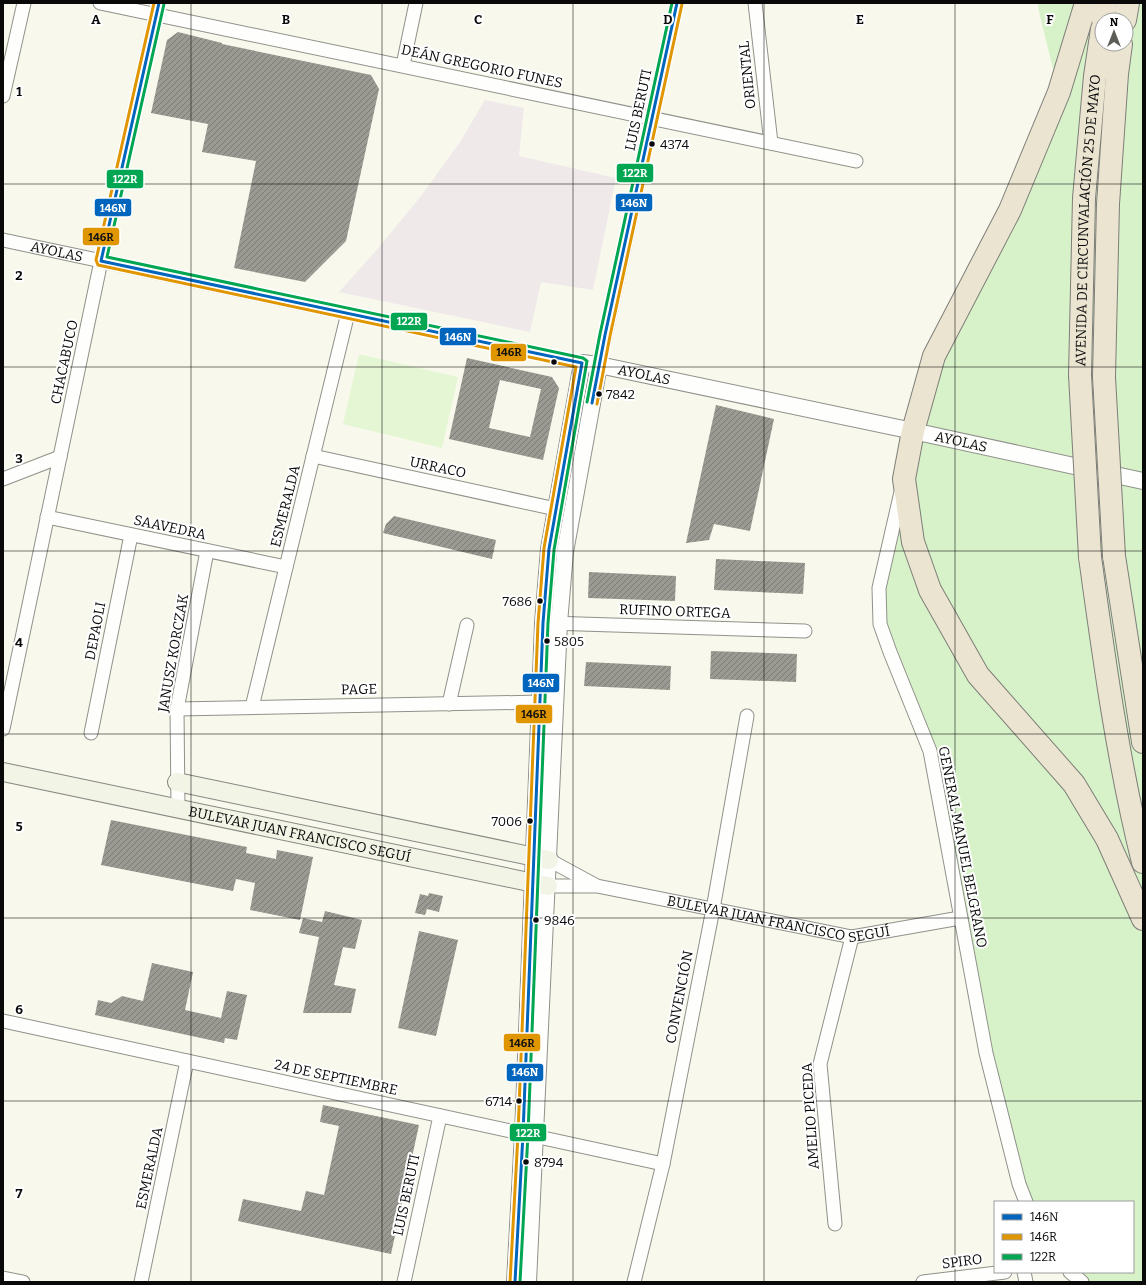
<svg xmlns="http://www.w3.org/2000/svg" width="1146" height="1285" viewBox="0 0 1146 1285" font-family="Bitter,serif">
	<defs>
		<pattern id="building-hatch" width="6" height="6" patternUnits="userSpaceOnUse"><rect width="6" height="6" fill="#9a9a93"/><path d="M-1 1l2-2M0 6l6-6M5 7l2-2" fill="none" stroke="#7c7c76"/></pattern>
	</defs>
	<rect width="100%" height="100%" fill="#f8f9ec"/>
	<!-- industrial -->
	<path fill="#f0e9ea" d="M485 100 524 108 519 156 616 178 593 290 541 282 530 332 339 292 374 253 421 196 460 142Z"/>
	<!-- grass -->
	<path fill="#d7f2c9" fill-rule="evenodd" d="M1038 3H1143V1282H1082L1070 1272H1133V1202H1026L1019 1184 930 751 890 652 879 588 913 431 1059 93 1039 12ZM1102 20H1126V44H1102Z"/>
	<!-- pitch -->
	<path fill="#e4f6d3" d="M359 354 458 377 442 448 343 424Z"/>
	<!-- building -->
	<g fill="url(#building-hatch)" fill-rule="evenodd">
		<path d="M178 32 222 43V44L371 75 379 89 346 241 305 282 234 268 256 161 202 152 208 124 151 113 167 40Z"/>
		<path d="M467 358 552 377 559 388 543 460 449 439ZM500 380 541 389 530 437 489 428Z"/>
		<path d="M716 405 774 419 750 531 714 524 709 540 686 543Z"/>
		<path d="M394 516 496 540 492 559 383 533 386 524Z"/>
		<path d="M716 559 805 563 803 594 714 590Z"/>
		<path d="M589 572 676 576 675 601 588 598Z"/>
		<path d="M711 651 797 654 796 682 710 679Z"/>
		<path d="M586 662 671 666 670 690 584 686Z"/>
		<path d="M111 820 247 847 246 853 276 859 277 850 313 857 300 920 250 910 255 883 236 879 233 891 101 865Z"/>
		<path d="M429 893 443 896 439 912 427 909 425 915 415 913 420 894 428 896Z"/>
		<path d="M325 911 362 920 355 949 343 947 334 985 356 989 351 1013H303L319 937 299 933 303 918 322 922Z"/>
		<path d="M419 931 458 940 436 1036 398 1028Z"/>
		<path d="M152 963 193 972 185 1010 221 1018 227 991 247 995 237 1040 225 1038 224 1043 95 1015 98 1000 111 1003 122 996 143 1001Z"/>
		<path d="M323 1105 419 1125 391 1254 238 1221 243 1199 301 1211 306 1191 324 1195 339 1126 320 1122Z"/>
	</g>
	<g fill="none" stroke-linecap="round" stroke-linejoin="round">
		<defs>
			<g id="minor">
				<path d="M100 3 856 161"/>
				<path d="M755 3 771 143"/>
				<path d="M403 65 416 3"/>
				<path d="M3 96 24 3"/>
				<path id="s1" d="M3 240 582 363"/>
				<path d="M599 365 677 3"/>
				<path d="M313 456 556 509"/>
				<path d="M3 479 60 457"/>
				<path d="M901 492 879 588 880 624 890 652 930 751 986 1053 1019 1184 1026 1202"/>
				<path d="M47 517 286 567"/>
				<path d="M549 623 805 631"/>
				<path d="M449 704 467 625"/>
				<path d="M252 707 348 313"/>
				<path d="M177 709 541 702"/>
				<path d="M3 729 101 261 159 3"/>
				<path d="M91 733 131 535"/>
				<path d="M178 808 177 709 207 551"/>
				<path d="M549 860 595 885"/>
				<path id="s2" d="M548 886H597L852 937 960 918"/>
				<path d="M3 1021 663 1164"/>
				<path d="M835 1224 820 1064 852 937"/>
				<path d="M1024 1272 1026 1282"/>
				<path d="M1070 1272 1082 1282"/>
				<path d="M3 1278 23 1282"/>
				<path d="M141 1282 187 1061"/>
				<path d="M404 1282 440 1116"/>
				<path d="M634 1282 663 1164 713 909 747 716"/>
				<path d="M923 1282 1005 1272"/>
			</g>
			<g id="tertiary">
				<path id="s3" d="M515 1282 523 1134 543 623 549 549 582 363 599 365 913 431 1143 481"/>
				<path d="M528 1282 559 623 565 552 599 365"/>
			</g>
			<g id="secondary">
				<path id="s4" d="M3 772 548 886"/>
				<path d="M177 782 549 860"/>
			</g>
			<g id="motorway">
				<path d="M1086 3 1059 92 1010 210 934 356 913 431 904 479 913 542 930 590 978 675 1074 784 1107 839 1143 919"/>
				<path d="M1103 20 1106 3"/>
				<path d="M1125 20 1128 3"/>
				<path id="s5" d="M1080 375 1084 198 1095 76 1102 29"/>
				<path d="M1104 377 1108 204 1117 74 1121 44"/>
				<path d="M1114 556 1143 742"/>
				<path d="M1090 557C1104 659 1118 762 1143 862"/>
			</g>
		</defs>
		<!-- minor casing -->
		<use href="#minor" stroke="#91918b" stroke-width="15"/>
		<!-- tertiary casing -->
		<use href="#tertiary" stroke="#91918b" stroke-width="18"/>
		<!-- secondary casing -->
		<use href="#secondary" stroke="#878882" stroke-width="20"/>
		<!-- motorway casing -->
		<use href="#motorway" stroke="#7e7e78" stroke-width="24"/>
		<!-- minor -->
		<use href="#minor" stroke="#fefefc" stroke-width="13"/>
		<!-- tertiary -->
		<use href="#tertiary" stroke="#fefefc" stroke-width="16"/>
		<!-- secondary -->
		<use href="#secondary" stroke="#f2f4e6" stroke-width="18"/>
		<!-- motorway -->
		<use href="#motorway" stroke="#eae4d1" stroke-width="22"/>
		<defs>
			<g id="motorway-bridge">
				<path d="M1080 375 1090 557"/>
				<path d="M1104 377 1114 556"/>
			</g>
		</defs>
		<!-- motorway-bridge casing -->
		<use href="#motorway-bridge" stroke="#7e7e78" stroke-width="24" stroke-linecap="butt"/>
		<!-- motorway-bridge -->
		<use href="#motorway-bridge" stroke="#eae4d1" stroke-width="22"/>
		<defs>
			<g id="bus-1">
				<path d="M159 3 101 261 582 363 549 549 543 623 523 1134 515 1282"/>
				<path d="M592 403 605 335 677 3"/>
			</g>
			<g id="bus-2">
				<path d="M154 3 96 260 98 265 576 367 544 548 538 623 518 1134 510 1282"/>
				<path d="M597 404 610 336 682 4"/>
			</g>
			<g id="bus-3">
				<path d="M164 4 107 257 583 358 587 361 554 550 548 623 528 1134 520 1282"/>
				<path d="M587 402 600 334 672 3"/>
			</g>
		</defs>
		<!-- bus-1 casing -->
		<use href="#bus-1" stroke="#fff" stroke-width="6"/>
		<!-- bus-2 casing -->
		<use href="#bus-2" stroke="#fff" stroke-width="6"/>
		<!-- bus-3 casing -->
		<use href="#bus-3" stroke="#fff" stroke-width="6"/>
		<!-- bus-1 -->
		<use href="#bus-1" stroke="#0065bd" stroke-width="3"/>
		<!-- bus-2 -->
		<use href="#bus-2" stroke="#df9601" stroke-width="3"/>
		<!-- bus-3 -->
		<use href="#bus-3" stroke="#00a651" stroke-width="3"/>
	</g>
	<!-- grid -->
	<path fill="none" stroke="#090909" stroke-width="1" stroke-opacity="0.55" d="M191 3V1282M382 3V1282M573 3V1282M764 3V1282M955 3V1282M3 184H1143M3 367H1143M3 551H1143M3 734H1143M3 918H1143M3 1101H1143"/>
	<!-- markers -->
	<g fill="#090909" stroke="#fff" stroke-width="1.5">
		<circle cx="652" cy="144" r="3.5"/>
		<circle cx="554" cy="362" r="3.5"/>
		<circle cx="599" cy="394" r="3.5"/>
		<circle cx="540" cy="601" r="3.5"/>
		<circle cx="547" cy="641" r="3.5"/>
		<circle cx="530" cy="821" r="3.5"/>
		<circle cx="536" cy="920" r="3.5"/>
		<circle cx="519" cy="1101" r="3.5"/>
		<circle cx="526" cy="1162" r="3.5"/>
	</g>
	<g text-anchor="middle" stroke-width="4" stroke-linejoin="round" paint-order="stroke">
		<!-- bus labels -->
		<g font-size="13" fill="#090909" stroke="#fff" text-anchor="start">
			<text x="660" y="149">4374</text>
			<text x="606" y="399">7842</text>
			<text x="532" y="606" text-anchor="end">7686</text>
			<text x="554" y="646">5805</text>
			<text x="522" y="826" text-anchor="end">7006</text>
			<text x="544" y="925">9846</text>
			<text x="512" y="1106" text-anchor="end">6714</text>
			<text x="534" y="1167">8794</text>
		</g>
		<!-- street labels -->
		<g font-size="14" fill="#090909" stroke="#fff">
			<text transform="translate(482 66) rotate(12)" y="5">DEÁN GREGORIO FUNES</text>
			<text transform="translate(747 75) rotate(-96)" y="5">ORIENTAL</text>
			<text transform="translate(638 110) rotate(-78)" y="5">LUIS BERUTI</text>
			<text dy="5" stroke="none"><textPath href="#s5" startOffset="155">AVENIDA DE CIRCUNVALACIÓN 25 DE MAYO</textPath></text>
			<text dy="5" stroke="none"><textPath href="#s1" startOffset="55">AYOLAS</textPath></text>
			<text transform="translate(64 362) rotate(-78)" y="5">CHACABUCO</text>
			<text dy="5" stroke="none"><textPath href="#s3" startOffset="986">AYOLAS</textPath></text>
			<text dy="5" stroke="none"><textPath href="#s3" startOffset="1310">AYOLAS</textPath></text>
			<text transform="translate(438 467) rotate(12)" y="5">URRACO</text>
			<text transform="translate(285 506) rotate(-76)" y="5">ESMERALDA</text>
			<text transform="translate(170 527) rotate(12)" y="5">SAAVEDRA</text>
			<text transform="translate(675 611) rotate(2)" y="5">RUFINO ORTEGA</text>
			<text transform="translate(95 631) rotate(-79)" y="5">DEPAOLI</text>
			<text transform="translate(173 653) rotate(-80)" y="5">JANUSZ KORCZAK</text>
			<text transform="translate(359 689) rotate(-1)" y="5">PAGE</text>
			<text dy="5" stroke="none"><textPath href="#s4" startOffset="303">BULEVAR JUAN FRANCISCO SEGUÍ</textPath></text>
			<text transform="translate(963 847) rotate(79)" y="5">GENERAL MANUEL BELGRANO</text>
			<text dy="5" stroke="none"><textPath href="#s2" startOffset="234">BULEVAR JUAN FRANCISCO SEGUÍ</textPath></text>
			<text transform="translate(679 997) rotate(-79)" y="5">CONVENCIÓN</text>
			<text transform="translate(336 1077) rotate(12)" y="5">24 DE SEPTIEMBRE</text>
			<text transform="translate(810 1116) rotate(-94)" y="5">AMELIO PICEDA</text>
			<text transform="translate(149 1168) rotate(-78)" y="5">ESMERALDA</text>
			<text transform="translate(406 1195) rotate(-78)" y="5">LUIS BERUTI</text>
			<text transform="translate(962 1261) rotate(-7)" y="5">SPIRO</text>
		</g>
	</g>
	<g font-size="13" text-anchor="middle" font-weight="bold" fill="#090909" stroke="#fff" stroke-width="4" stroke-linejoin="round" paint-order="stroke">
		<text x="96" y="24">A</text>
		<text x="286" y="24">B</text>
		<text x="478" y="24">C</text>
		<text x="668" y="24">D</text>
		<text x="860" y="24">E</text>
		<text x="1050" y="24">F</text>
		<text x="19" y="96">1</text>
		<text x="19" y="280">2</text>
		<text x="19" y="463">3</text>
		<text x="19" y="647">4</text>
		<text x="19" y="831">5</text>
		<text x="19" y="1014">6</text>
		<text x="19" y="1198">7</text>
	</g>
	<g stroke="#fff" stroke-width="1.5">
		<rect x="616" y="163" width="38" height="20" rx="4" fill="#00a651"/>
		<rect x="106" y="169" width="38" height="20" rx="4" fill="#00a651"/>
		<rect x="615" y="193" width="38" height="19" rx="4" fill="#0065bd"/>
		<rect x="94" y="198" width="38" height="19" rx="4" fill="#0065bd"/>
		<rect x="82" y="227" width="38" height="19" rx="4" fill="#df9601"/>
		<rect x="390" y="312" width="38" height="19" rx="4" fill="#00a651"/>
		<rect x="439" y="327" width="38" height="19" rx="4" fill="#0065bd"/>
		<rect x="490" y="343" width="37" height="19" rx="4" fill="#df9601"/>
		<rect x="522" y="673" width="38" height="20" rx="4" fill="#0065bd"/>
		<rect x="515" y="704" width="38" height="20" rx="4" fill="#df9601"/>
		<rect x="503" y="1033" width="38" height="19" rx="4" fill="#df9601"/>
		<rect x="506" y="1063" width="38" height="19" rx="4" fill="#0065bd"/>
		<rect x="509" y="1123" width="38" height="19" rx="4" fill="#00a651"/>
	</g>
	<g font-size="11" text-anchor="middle" font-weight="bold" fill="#fff">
		<text x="635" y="177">122R</text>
		<text x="125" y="183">122R</text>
		<text x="634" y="207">146N</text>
		<text x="113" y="212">146N</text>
		<text x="409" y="325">122R</text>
		<text x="458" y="341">146N</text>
		<text x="541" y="687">146N</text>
		<text x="525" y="1076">146N</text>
		<text x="528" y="1137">122R</text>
	</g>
	<g font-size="11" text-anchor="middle" font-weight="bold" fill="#111">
		<text x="101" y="241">146R</text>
		<text x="509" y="356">146R</text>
		<text x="534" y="718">146R</text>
		<text x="522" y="1047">146R</text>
	</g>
	<!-- border -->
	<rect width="1146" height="1285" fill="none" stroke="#090909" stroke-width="8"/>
	<!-- legend -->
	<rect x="994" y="1201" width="140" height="72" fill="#ffffff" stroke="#9d9d9d"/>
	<rect x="1002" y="1214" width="20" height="6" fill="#0065bd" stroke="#9d9d9d"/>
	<text x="1030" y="1221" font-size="12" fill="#090909">146N</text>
	<rect x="1002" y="1234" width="20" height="6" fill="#df9601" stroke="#9d9d9d"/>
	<text x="1030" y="1241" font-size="12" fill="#090909">146R</text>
	<rect x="1002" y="1254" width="20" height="6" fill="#00a651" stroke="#9d9d9d"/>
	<text x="1030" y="1261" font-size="12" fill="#090909">122R</text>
	<!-- north arrow -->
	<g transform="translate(1114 32)"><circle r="19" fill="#ffffff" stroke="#9d9d9d"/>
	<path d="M0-3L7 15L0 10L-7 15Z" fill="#5d5d58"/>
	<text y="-6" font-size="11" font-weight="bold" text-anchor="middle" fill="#090909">N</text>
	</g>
</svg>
